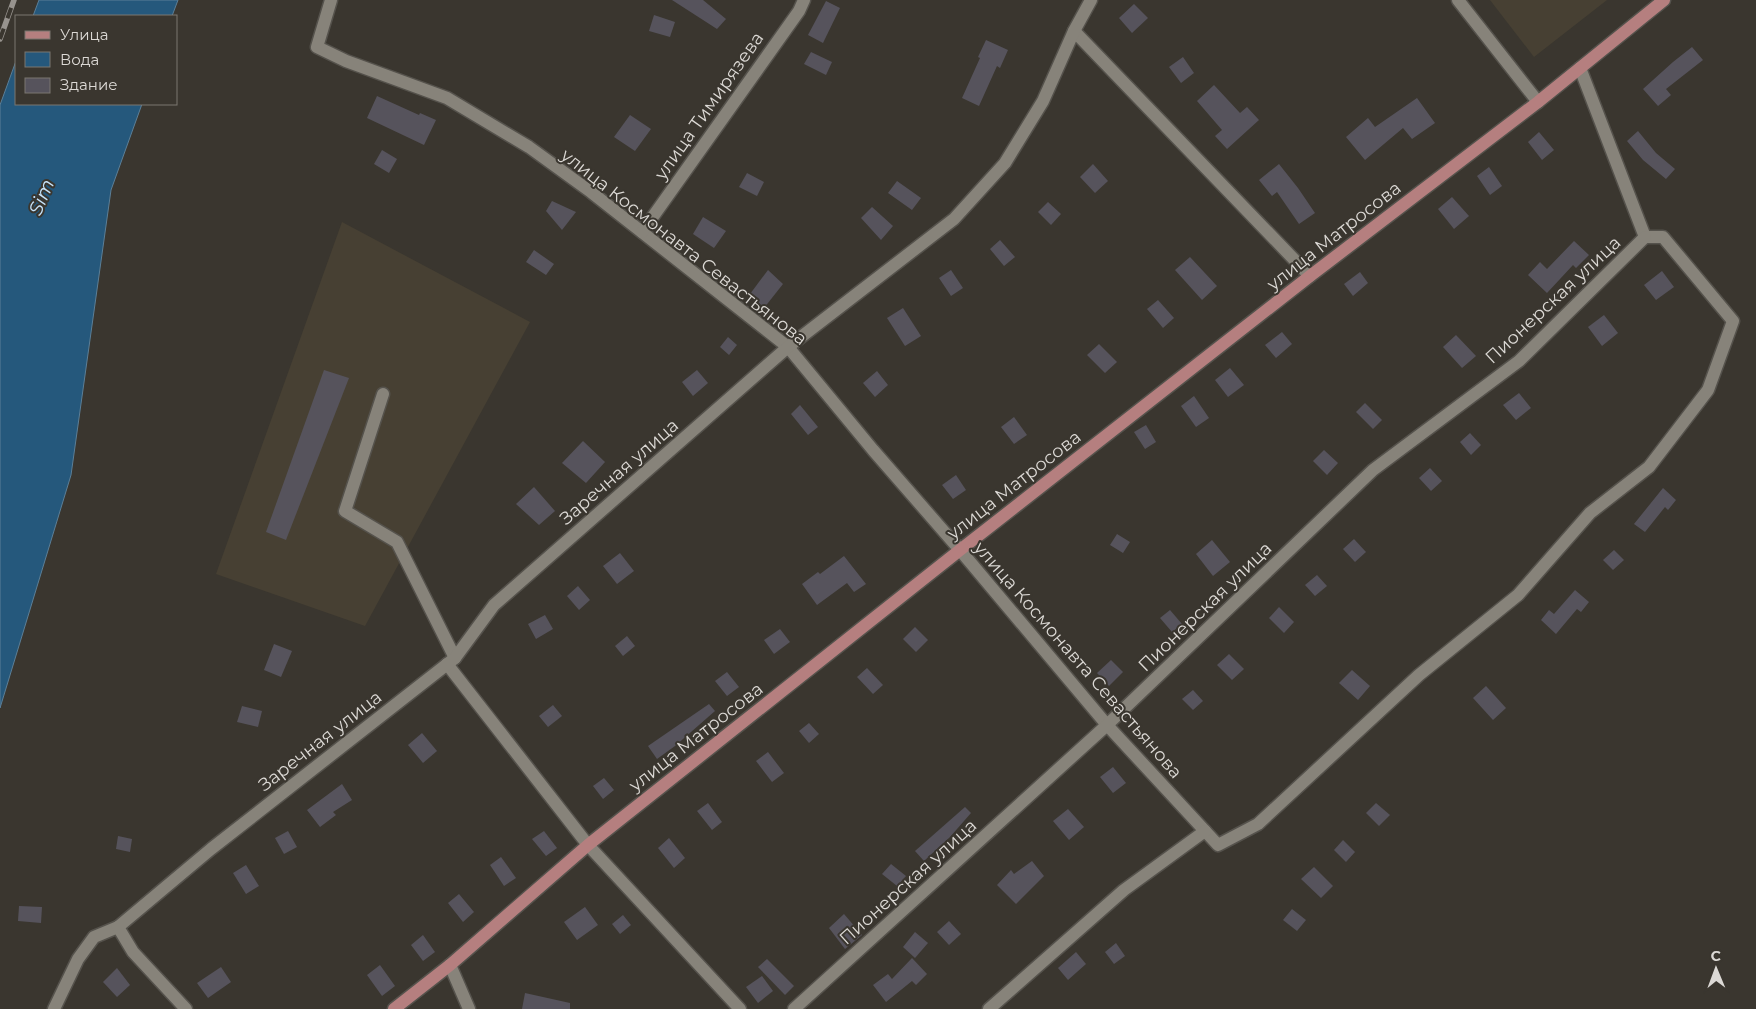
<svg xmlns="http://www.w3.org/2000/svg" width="1756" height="1009" viewBox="0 0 1756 1009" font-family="Montserrat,sans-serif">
	<rect width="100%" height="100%" fill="#3a362f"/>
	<!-- built -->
	<g fill="#474033">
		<path d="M1490 0H1607L1534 57Z"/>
		<path d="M342 222 530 322 365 626 216 574Z"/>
	</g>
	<!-- water -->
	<g fill="#25587c" stroke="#5c7f97">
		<path d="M39 0H178L172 16H33Z"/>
		<path d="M16 61V104H142L111 190 71 475 0 708V105Z"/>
	</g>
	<!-- building -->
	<g fill="#56535c">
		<path d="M672 0H703L726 19 717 29Z"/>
		<path d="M826 1 840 8 823 43 808 35Z"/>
		<path d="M1134 4 1148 18 1132 33 1119 18Z"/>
		<path d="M654 15 675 22 670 37 649 31Z"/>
		<path d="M986 40 1008 50 1000 68 997 66 979 106 962 98 980 58 978 57Z"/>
		<path d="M1692 47 1703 60 1666 89 1671 95 1658 106 1643 89 1673 62Z"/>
		<path d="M811 52 832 62 826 75 804 64Z"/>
		<path d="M1183 57 1194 73 1181 83 1169 67Z"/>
		<path d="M1214 85 1240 113 1247 107 1259 120 1227 149 1215 136 1222 130 1197 101Z"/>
		<path d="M377 96 419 115 420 113 436 120 424 145 367 118Z"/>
		<path d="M1417 98 1435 123 1412 139 1403 128 1365 160 1346 137 1368 118 1375 127Z"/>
		<path d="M630 115 651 129 635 151 614 137Z"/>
		<path d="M1638 131 1656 153 1675 169 1666 179 1643 160 1627 141Z"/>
		<path d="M1539 132 1554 150 1542 160 1528 142Z"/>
		<path d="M382 150 397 159 389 173 374 164Z"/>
		<path d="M1093 164 1108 181 1095 193 1080 177Z"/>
		<path d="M1279 164 1298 188 1315 213 1299 224 1277 192 1272 196 1259 180Z"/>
		<path d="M1489 167 1502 186 1490 195 1477 176Z"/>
		<path d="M747 173 764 182 757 196 739 187Z"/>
		<path d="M897 181 921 198 912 210 888 193Z"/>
		<path d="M1452 197 1469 216 1454 229 1438 209Z"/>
		<path d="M552 201 576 212 562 230 546 211Z"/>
		<path d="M1048 202 1061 214 1051 225 1038 212Z"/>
		<path d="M872 207 893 226 881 240 861 218Z"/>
		<path d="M703 217 726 231 714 248 693 234Z"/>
		<path d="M1000 240 1015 257 1004 266 990 249Z"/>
		<path d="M1574 241 1589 255 1576 268 1573 265 1547 293 1528 275 1540 262 1547 269Z"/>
		<path d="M534 250 554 264 546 275 526 262Z"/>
		<path d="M1190 257 1217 286 1202 300 1175 270Z"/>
		<path d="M768 270 783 284 764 308 750 294Z"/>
		<path d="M951 270 963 288 951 296 939 278Z"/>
		<path d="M1662 271 1674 287 1656 300 1644 285Z"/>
		<path d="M1360 272 1368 283 1353 296 1344 284Z"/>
		<path d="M1158 300 1174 318 1163 328 1147 309Z"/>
		<path d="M903 308 921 336 905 346 887 318Z"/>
		<path d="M1604 315 1618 333 1602 346 1588 327Z"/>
		<path d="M1282 332 1292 344 1276 358 1265 345Z"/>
		<path d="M1456 335 1476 356 1462 368 1443 347Z"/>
		<path d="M728 337 737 345 729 355 720 347Z"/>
		<path d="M1099 344 1117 362 1105 373 1087 355Z"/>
		<path d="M1230 368 1244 385 1228 397 1215 380Z"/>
		<path d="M324 370 349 378 286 540 266 532Z"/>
		<path d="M697 370 708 383 693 396 682 382Z"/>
		<path d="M877 371 888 385 875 397 863 383Z"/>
		<path d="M1519 393 1531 408 1516 420 1503 405Z"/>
		<path d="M1194 396 1209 418 1196 427 1181 406Z"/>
		<path d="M1365 403 1382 420 1373 429 1356 412Z"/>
		<path d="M800 405 818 427 808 435 791 414Z"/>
		<path d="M1014 417 1027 435 1014 444 1001 427Z"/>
		<path d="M1146 425 1156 442 1145 449 1134 432Z"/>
		<path d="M1470 433 1481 445 1471 455 1460 442Z"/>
		<path d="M583 441 605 462 586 483 562 463Z"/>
		<path d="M1324 450 1338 463 1327 475 1313 461Z"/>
		<path d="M1430 468 1442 481 1431 491 1419 478Z"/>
		<path d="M956 475 966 490 953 499 942 485Z"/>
		<path d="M534 487 555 511 539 525 516 504Z"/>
		<path d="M1663 488 1676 500 1668 510 1665 507 1645 532 1634 524Z"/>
		<path d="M1117 534 1130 542 1123 553 1110 545Z"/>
		<path d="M1354 539 1366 552 1355 562 1343 549Z"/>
		<path d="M1212 540 1230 562 1213 576 1196 554Z"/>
		<path d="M1614 550 1624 560 1613 570 1603 560Z"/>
		<path d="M620 553 634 571 617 584 603 566Z"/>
		<path d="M844 556 866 584 854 592 847 583 817 605 802 584 818 572 820 574Z"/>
		<path d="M1317 575 1327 586 1315 596 1305 585Z"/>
		<path d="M578 586 590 600 579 610 567 596Z"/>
		<path d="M1575 590 1589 602 1581 612 1577 609 1556 634 1541 620 1549 610 1554 614Z"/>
		<path d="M1279 607 1294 622 1284 633 1269 618Z"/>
		<path d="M1170 610 1182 624 1172 632 1160 618Z"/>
		<path d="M545 615 553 629 536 639 528 624Z"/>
		<path d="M915 627 928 640 916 652 903 639Z"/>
		<path d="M780 629 790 642 774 654 764 640Z"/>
		<path d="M627 636 635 646 623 656 615 646Z"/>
		<path d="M274 644 292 651 281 677 264 670Z"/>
		<path d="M1229 654 1244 669 1232 680 1217 665Z"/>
		<path d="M1111 660 1123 672 1109 686 1097 673Z"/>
		<path d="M867 668 883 685 873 694 857 677Z"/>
		<path d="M1352 670 1370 686 1358 700 1339 683Z"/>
		<path d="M727 672 739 687 727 696 715 681Z"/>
		<path d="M1486 686 1506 708 1493 720 1473 698Z"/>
		<path d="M1193 690 1203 701 1193 710 1182 699Z"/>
		<path d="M709 704 715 711 675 746 657 759 648 746Z"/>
		<path d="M553 705 562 716 548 727 539 716Z"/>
		<path d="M242 706 262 711 258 727 237 722Z"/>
		<path d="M809 723 819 734 809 743 799 731Z"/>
		<path d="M422 733 437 751 423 763 408 745Z"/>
		<path d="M768 752 784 773 772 782 756 761Z"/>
		<path d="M1113 767 1126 783 1113 793 1100 777Z"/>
		<path d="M604 778 614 790 603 799 593 786Z"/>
		<path d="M342 784 352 800 333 812 336 815 320 827 307 810Z"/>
		<path d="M708 803 722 822 712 830 697 811Z"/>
		<path d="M1376 803 1390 815 1379 826 1366 813Z"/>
		<path d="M965 807 971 813 950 837 924 861 915 851Z"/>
		<path d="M1068 809 1084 827 1069 840 1053 821Z"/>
		<path d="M288 831 297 847 284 854 275 838Z"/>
		<path d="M544 831 557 848 546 856 532 839Z"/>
		<path d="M118 836 132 839 130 852 116 849Z"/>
		<path d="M669 838 685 858 674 868 658 848Z"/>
		<path d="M1343 840 1355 852 1346 862 1334 850Z"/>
		<path d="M501 857 516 878 504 886 490 865Z"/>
		<path d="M1032 861 1044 876 1016 904 997 885 1011 870 1014 874Z"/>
		<path d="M891 864 906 876 897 886 882 874Z"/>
		<path d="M246 865 259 886 246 894 233 873Z"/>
		<path d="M1314 867 1333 886 1321 898 1301 879Z"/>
		<path d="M459 894 474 912 463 922 448 903Z"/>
		<path d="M19 906 42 907 41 923 18 921Z"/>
		<path d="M585 907 598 925 577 940 564 922Z"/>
		<path d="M1292 909 1306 920 1297 931 1283 920Z"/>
		<path d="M844 914 862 935 845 949 829 928Z"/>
		<path d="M623 915 631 925 620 934 612 924Z"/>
		<path d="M949 921 961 934 949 945 937 932Z"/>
		<path d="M915 932 928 943 915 958 903 947Z"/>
		<path d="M423 935 435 952 423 961 411 945Z"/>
		<path d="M1116 943 1125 956 1114 964 1105 952Z"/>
		<path d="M1076 952 1086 964 1068 980 1058 968Z"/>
		<path d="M912 958 927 974 916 985 912 981 886 1002 873 985 888 974 892 979Z"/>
		<path d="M767 959 794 986 785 995 758 967Z"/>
		<path d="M380 965 395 986 382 996 367 975Z"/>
		<path d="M221 967 231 982 208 998 197 983Z"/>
		<path d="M117 968 130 985 117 997 103 982Z"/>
		<path d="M762 976 773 991 758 1003 746 987Z"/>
		<path d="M525 993 570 1003V1009H522Z"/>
	</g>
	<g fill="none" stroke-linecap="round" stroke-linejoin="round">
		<defs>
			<g id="minor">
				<path d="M331 0 317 47 346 61 447 98 529 147 591 192 788 347 873 450 960 550 1107 725 1218 845 1258 824 1419 675 1518 595 1590 513 1649 467 1708 390 1733 321 1663 237H1645L1580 68"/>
				<path d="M1458 0 1538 102"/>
				<path d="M1074 31 1310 276"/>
				<path d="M642 232 799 11 804 0"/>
				<path d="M383 394 345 511 397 542 455 658"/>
				<path d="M447 664 588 845 740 1009"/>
				<path d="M450 965 469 1009"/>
				<path d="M54 1009 78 959 94 937 118 927"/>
				<path d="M186 1009 133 952 118 927 211 849 455 658 494 605 788 347 954 219 1005 163 1043 101 1074 31 1091 0"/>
				<path d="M794 1009 1107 725 1373 470 1519 361 1645 237"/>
				<path d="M989 1009 1124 890 1205 831"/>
			</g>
			<path id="major" d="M394 1009 450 965 588 845 960 550 1310 276 1538 102 1664 0"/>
		</defs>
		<!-- minor casing -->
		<use href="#minor" stroke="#55524c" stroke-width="15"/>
		<!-- major casing -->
		<use href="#major" stroke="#55524c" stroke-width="15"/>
		<!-- minor -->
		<use href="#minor" stroke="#87837a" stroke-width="12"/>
		<!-- major -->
		<use href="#major" stroke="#b57f7f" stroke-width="12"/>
		<defs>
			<path id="rail" d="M0 39 14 0"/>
		</defs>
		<!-- rail casing -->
		<use href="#rail" stroke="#97938e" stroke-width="5.5"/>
		<!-- rail -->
		<use href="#rail" stroke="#3a362f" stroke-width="4" stroke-dasharray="11" stroke-linecap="butt"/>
	</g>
	<g text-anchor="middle" stroke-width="4" stroke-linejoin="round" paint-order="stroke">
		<!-- street labels -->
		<g font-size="18" fill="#dcd9d5" stroke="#3a362f">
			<text transform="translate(709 106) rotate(-55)" y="6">улица Тимирязева</text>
			<text transform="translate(1334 236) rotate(-38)" y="6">улица Матросова</text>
			<text transform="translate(684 247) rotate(38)" y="6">улица Космонавта Севастьянова</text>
			<text transform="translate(1553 300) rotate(-43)" y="6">Пионерская улица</text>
			<text transform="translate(619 472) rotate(-41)" y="6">Заречная улица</text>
			<text transform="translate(1014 485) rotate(-38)" y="6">улица Матросова</text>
			<text transform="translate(1205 607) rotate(-44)" y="6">Пионерская улица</text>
			<text transform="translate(1078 660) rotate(49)" y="6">улица Космонавта Севастьянова</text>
			<text transform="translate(696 737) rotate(-38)" y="6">улица Матросова</text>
			<text transform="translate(320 741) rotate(-38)" y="6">Заречная улица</text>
			<text transform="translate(908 882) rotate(-42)" y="6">Пионерская улица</text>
		</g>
		<!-- water labels -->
		<g font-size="19" font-style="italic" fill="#c7e4fb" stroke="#3a362f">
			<text transform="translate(41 197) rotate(-67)" y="7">Sim</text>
		</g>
	</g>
	<!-- legend -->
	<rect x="15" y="15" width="162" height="90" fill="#3a362f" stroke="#7b7771"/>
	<rect x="25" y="31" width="25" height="8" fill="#b57f7f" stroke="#7b7771"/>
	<text x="60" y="40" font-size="15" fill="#dcd9d5">Улица</text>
	<rect x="25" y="52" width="25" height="15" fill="#25587c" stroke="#7b7771"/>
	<text x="60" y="65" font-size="15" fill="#dcd9d5">Вода</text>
	<rect x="25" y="78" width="25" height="15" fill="#56535c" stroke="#7b7771"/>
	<text x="60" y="90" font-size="15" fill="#dcd9d5">Здание</text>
	<!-- north arrow -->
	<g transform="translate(1716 969) rotate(359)" stroke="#3a362f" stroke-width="4" paint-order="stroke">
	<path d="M0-4L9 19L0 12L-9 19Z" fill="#dcd9d5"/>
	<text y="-8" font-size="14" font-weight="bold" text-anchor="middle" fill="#dcd9d5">С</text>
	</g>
</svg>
